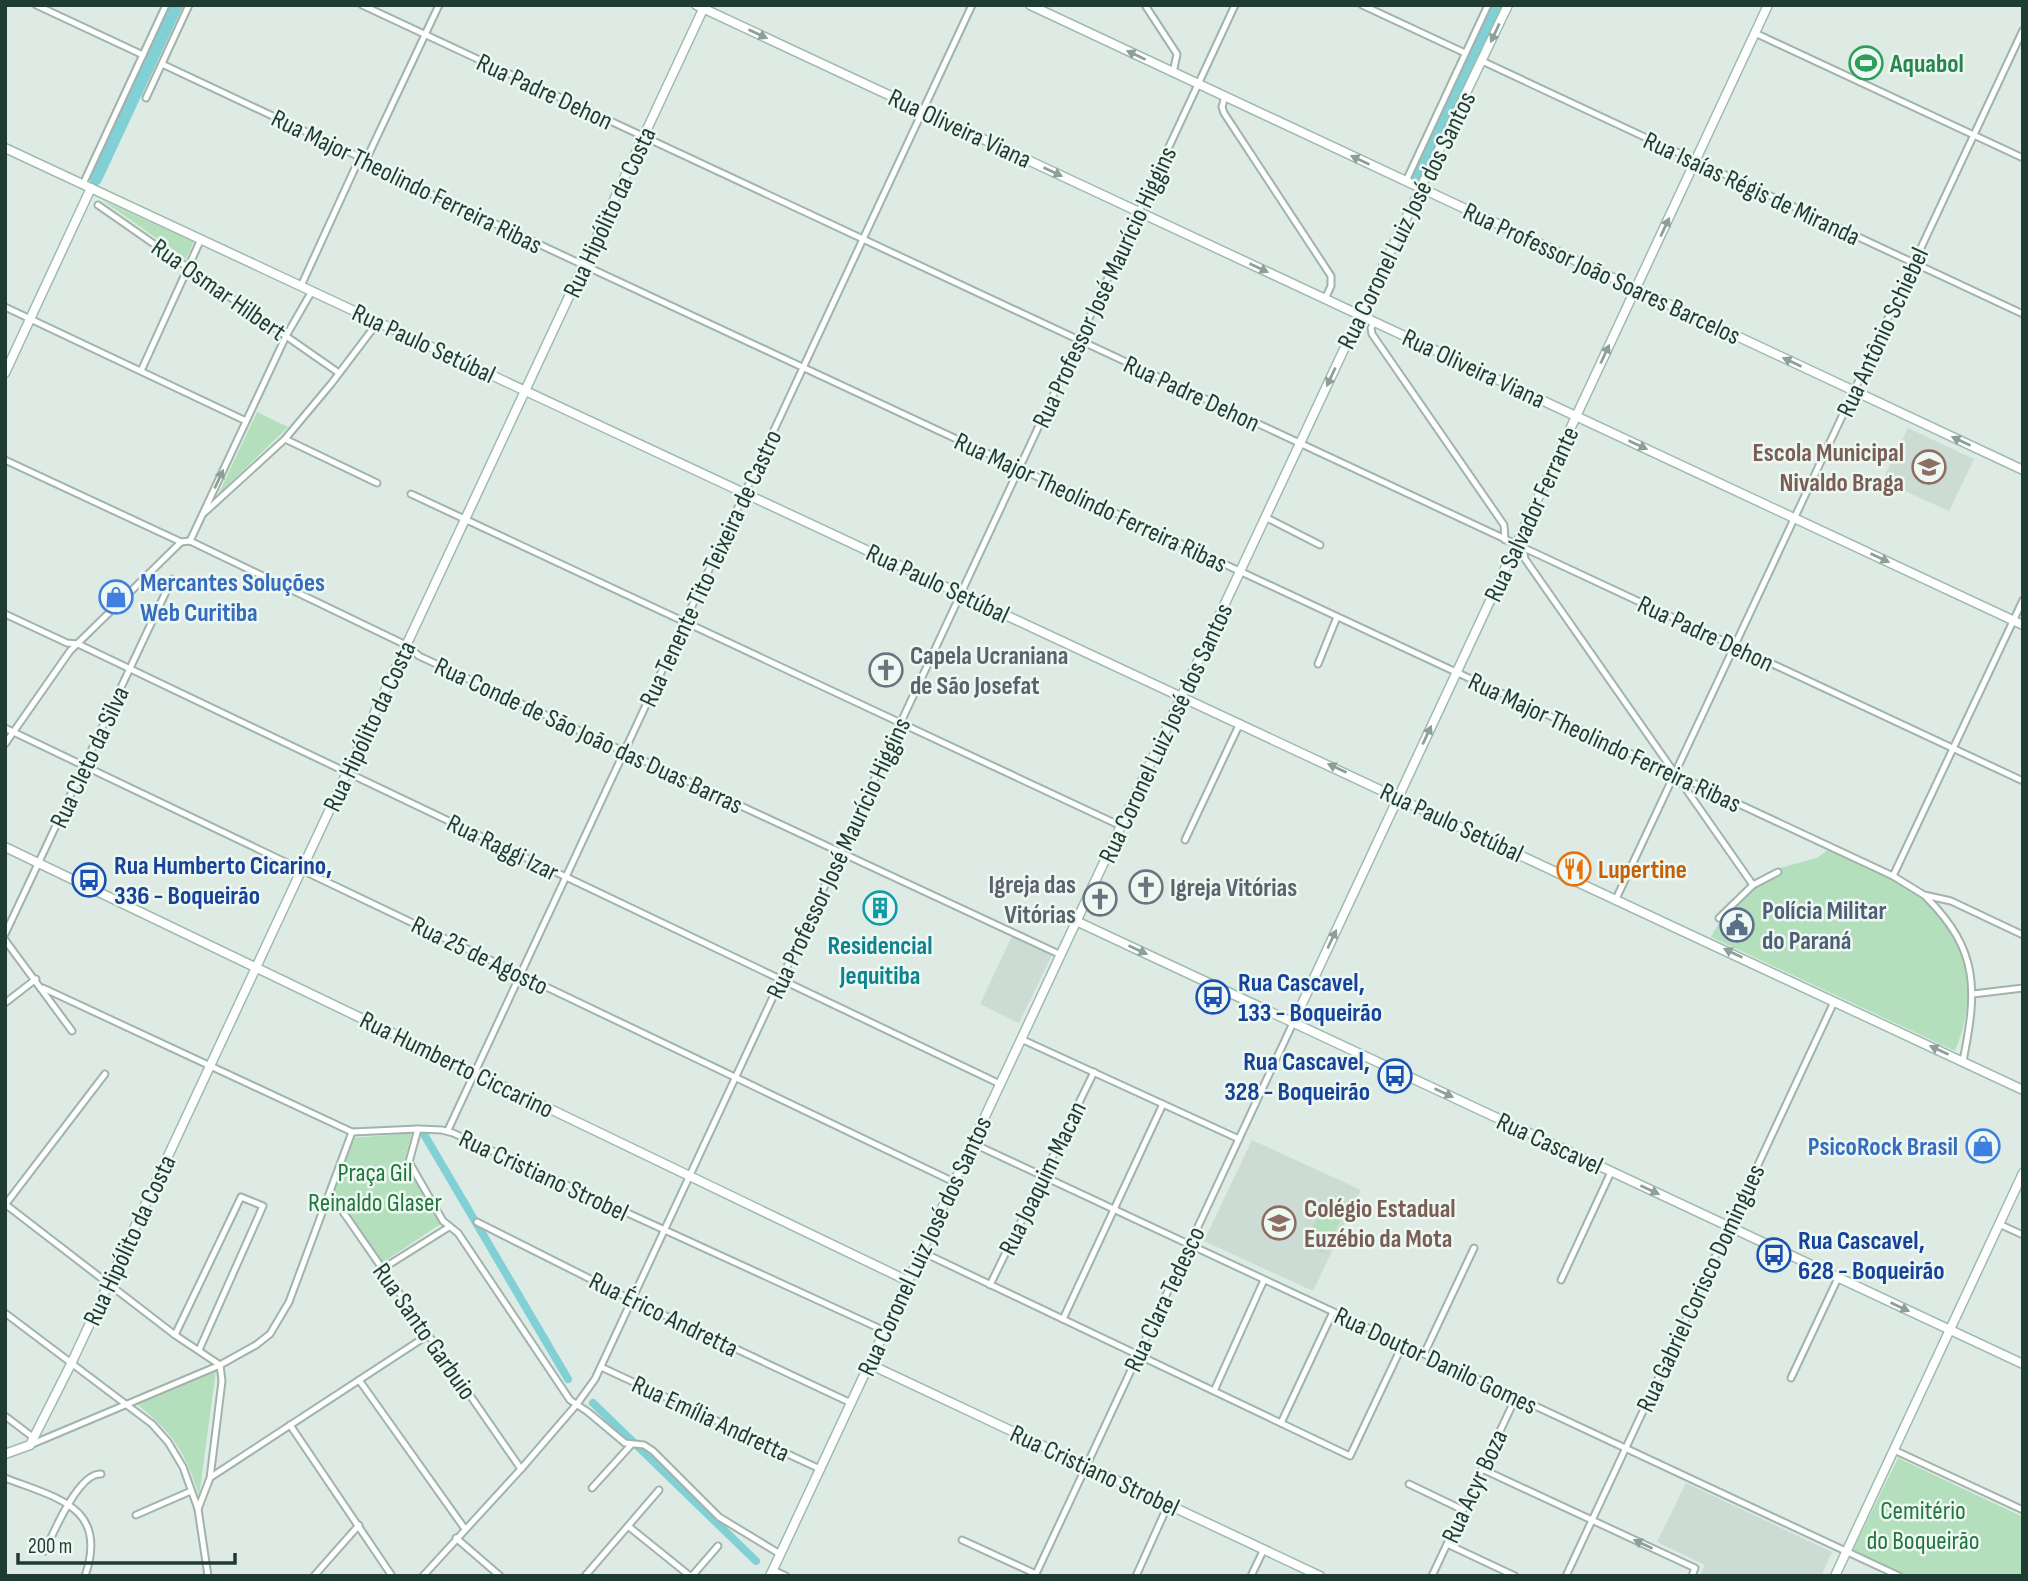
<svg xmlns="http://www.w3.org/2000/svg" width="2028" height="1581" viewBox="0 0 2028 1581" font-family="'Sofia Sans Condensed',sans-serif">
	<rect width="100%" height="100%" fill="#deebe4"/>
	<!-- built -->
	<g fill="#ccdbd3">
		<path d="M1908 428 1974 459 1949 511 1887 483 1890 477 1885 475Z"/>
		<path d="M1012 936 1052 955 1019 1023 980 1004Z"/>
		<path d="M1252 1140 1361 1190 1313 1291 1204 1241Z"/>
		<path d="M1686 1483 1832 1552 1821 1576H1700L1705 1565 1657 1542Z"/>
	</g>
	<!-- green -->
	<g fill="#b4dfbc">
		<path d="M102 200 194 242 186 259Z"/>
		<path d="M257 412 288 427 218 495Z"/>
		<path d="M1829 849 1912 890C1966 934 1981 988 1955 1051L1711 937C1726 909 1751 884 1781 873L1780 868 1817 858Z"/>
		<path d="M412 1133 404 1162 442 1223 382 1263 334 1192 353 1138Z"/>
		<path d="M1324 1206 1343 1216 1323 1253 1304 1243Z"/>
		<path d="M216 1370 201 1482 199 1495C184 1449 173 1434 136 1403Z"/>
		<path d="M1898 1458 2023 1517V1576H1907L1853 1550Z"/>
	</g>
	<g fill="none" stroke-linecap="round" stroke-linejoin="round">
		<!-- canal -->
		<g stroke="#80d0d6" stroke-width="8">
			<path d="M425 1136 568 1379"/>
			<path d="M593 1403 756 1561"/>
		</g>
		<!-- river -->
		<g stroke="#80d0d6" stroke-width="12">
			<path d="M1418 176 1497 5"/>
			<path d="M96 179 177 5"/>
		</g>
		<defs>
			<g id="street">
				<path d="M36 5 143 55"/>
				<path d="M362 5 2023 781"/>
				<path d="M1145 5 1177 54 1173 73"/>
				<path d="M1362 5 1465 53"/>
				<path d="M1755 33 2023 158"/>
				<path d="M1482 61 2023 314"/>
				<path d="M162 64 366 160 382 171 1893 876 1924 895 1951 901 2023 935"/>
				<path d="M1225 96 1222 107 1224 113 1331 276V286L1325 299"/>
				<path d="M146 98 189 5"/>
				<path d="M366 160 439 5"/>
				<path d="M1406 181 1488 5"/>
				<path d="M83 184 166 5"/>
				<path d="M98 205 339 373"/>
				<path d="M301 286 360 157"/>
				<path d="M5 307 246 421"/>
				<path d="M1374 322 1371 328 1372 334 1504 525 1505 540"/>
				<path d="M141 371 201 239"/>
				<path d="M285 439 377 483"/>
				<path d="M5 460 181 542 190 541 406 645 419 656 1061 955"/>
				<path d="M411 494 1121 826"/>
				<path d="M204 513 285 439 331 384 378 322"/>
				<path d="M1265 517 1320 545"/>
				<path d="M190 541 286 336 312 291"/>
				<path d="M1523 548 1525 559 1753 885"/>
				<path d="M5 614 67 643 78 644 1000 1084"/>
				<path d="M1318 664 1337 617"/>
				<path d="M5 728 954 1182"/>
				<path d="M5 744 70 651 181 542"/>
				<path d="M1185 840 1240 723"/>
				<path d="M1893 876 2023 600"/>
				<path d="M1926 897C1980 951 1977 991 1963 1061"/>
				<path d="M1616 899 2023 30"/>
				<path d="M1719 918 1753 885 1778 872"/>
				<path d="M5 934 172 579"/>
				<path d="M5 940 72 1031"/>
				<path d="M43 988 352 1132 418 1129 442 1130 453 1133 885 1331"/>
				<path d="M1973 994 2023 988"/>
				<path d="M5 1003 36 979"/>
				<path d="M1021 1039 1239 1139"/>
				<path d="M418 1129 409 1162 443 1221 458 1233 570 1400 588 1412 625 1443 644 1445 653 1451 719 1517 780 1554"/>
				<path d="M448 1130 972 5"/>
				<path d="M972 1143 1899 1576"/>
				<path d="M330 1193 521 1469"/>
				<path d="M5 1204 175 1335 220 1365 222 1381 210 1478 198 1509 208 1576"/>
				<path d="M5 1205 105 1074"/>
				<path d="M477 1222 632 1300 851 1403"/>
				<path d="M1999 1224 2023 1235"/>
				<path d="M922 1252 1350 1456 1403 1344"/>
				<path d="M382 1269 449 1227"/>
				<path d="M1561 1280 1611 1172"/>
				<path d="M990 1285 1094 1072"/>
				<path d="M5 1313 152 1424 168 1442 183 1467 198 1509"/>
				<path d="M1063 1319 1163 1104"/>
				<path d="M175 1335 241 1197 263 1206 199 1350"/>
				<path d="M1424 1354 1474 1248"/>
				<path d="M601 1367 820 1469"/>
				<path d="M1791 1378 1838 1278"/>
				<path d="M359 1380 465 1529"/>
				<path d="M1214 1391 1264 1280"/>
				<path d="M5 1416 34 1438"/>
				<path d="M1281 1423 1333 1312"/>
				<path d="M290 1425 392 1576"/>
				<path d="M30 1445 220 1365 256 1345 270 1334 289 1302 352 1132"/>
				<path d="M1894 1450 2023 1510"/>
				<path d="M1482 1469 1695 1568 1692 1576"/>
				<path d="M211 1477 428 1335"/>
				<path d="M5 1478C57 1498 109 1507 85 1576"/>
				<path d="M1409 1484 1463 1510"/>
				<path d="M592 1488 631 1445"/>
				<path d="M136 1515 191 1491"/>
				<path d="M628 1526 690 1576"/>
				<path d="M456 1538 500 1576"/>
				<path d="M962 1540 1036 1574"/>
				<path d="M1447 1544 1515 1576"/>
				<path d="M45 1551C53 1533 79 1472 101 1474"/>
				<path d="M773 1570 786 1576"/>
				<path d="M314 1576 359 1525"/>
				<path d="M423 1576 521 1469 577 1404 595 1379 1235 5"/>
				<path d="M585 1576 659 1490"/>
				<path d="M692 1576 718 1546"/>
				<path d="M1035 1576 1293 1023"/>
				<path d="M1136 1576 1168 1505"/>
				<path d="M1251 1576 1264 1549"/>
				<path d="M1432 1576 1516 1397"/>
				<path d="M1566 1576 1834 1002"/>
			</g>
			<g id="secondary">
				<path d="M696 5 2023 625"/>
				<path d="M1030 5 2023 470"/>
				<path d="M5 148 2023 1090"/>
				<path d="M5 373 91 188"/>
				<path d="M5 847 908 1281"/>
				<path d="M1076 921 2023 1364"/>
				<path d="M1293 1023 1768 5"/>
				<path d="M869 1364 1320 1576"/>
				<path d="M5 1454 30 1445 71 1364 705 5"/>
				<path d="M770 1576 1360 315 1508 5"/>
				<path d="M1835 1576 2023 1173"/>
			</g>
		</defs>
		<!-- street casing -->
		<use href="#street" stroke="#a1b3ab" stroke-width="9"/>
		<!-- secondary casing -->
		<use href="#secondary" stroke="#9ebbae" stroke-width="11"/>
		<!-- street -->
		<use href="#street" stroke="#fff" stroke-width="5"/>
		<!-- secondary -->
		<use href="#secondary" stroke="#fff" stroke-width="8"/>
	</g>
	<!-- one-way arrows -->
	<defs><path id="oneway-solid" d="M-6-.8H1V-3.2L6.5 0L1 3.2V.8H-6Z" transform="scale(1.75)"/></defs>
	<g fill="#8e9e98">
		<use href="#oneway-solid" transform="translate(1495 33) rotate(115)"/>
		<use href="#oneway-solid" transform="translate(758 34) rotate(25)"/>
		<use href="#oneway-solid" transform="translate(1136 55) rotate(-155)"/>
		<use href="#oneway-solid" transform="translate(1360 160) rotate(-155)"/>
		<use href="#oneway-solid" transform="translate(1053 172) rotate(25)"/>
		<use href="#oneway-solid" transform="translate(1665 227) rotate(-65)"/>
		<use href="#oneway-solid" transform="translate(1259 268) rotate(25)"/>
		<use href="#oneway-solid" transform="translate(1605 354) rotate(-65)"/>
		<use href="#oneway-solid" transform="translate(1792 362) rotate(-155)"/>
		<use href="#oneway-solid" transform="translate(1331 377) rotate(115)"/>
		<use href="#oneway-solid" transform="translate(1961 441) rotate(-155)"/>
		<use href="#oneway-solid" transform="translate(1638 445) rotate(25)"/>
		<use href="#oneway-solid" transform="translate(219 479) rotate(-65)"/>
		<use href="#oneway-solid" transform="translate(1880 558) rotate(25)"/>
		<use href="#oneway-solid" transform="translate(1427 735) rotate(-65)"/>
		<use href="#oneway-solid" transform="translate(1337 768) rotate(-155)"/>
		<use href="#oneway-solid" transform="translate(1332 939) rotate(-65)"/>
		<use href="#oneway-solid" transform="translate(1138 950) rotate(25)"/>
		<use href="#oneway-solid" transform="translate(1733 953) rotate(-154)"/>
		<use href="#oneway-solid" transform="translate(1939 1050) rotate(-155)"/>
		<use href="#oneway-solid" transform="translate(1444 1093) rotate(25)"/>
		<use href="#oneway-solid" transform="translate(1650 1190) rotate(25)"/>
		<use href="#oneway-solid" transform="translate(1900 1307) rotate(25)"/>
		<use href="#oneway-solid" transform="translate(1643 1544) rotate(-155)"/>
	</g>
	<!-- icons -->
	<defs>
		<symbol id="stadium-ring" viewBox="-11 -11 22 22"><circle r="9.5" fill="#eef8f2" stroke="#2e9e5b" stroke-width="1.5"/><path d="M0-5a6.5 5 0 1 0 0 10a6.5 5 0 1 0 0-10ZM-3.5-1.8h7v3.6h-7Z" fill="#2e9e5b"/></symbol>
		<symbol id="school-ring" viewBox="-11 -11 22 22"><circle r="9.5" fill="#eef8f2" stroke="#8d6e63" stroke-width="1.5"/><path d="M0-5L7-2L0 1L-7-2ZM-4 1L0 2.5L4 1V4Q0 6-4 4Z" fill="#8d6e63"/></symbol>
		<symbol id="shop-ring" viewBox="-11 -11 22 22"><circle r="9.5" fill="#eef8f2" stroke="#3f7fe0" stroke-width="1.5"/><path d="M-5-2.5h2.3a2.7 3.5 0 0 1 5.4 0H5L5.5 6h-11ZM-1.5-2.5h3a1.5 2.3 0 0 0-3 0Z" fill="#3f7fe0"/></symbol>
		<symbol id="church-ring" viewBox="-11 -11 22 22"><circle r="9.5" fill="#eef8f2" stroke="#6b7280" stroke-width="1.5"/><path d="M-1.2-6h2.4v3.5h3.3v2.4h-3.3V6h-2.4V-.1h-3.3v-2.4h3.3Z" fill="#6b7280"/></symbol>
		<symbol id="restaurant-ring" viewBox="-11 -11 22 22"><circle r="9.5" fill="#eef8f2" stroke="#e8710a" stroke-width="1.5"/><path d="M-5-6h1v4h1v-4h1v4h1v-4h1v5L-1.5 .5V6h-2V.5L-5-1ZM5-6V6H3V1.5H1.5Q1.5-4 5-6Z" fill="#e8710a"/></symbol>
		<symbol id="bus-ring" viewBox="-11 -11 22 22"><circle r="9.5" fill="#eef8f2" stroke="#1a4fb4" stroke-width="1.5"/><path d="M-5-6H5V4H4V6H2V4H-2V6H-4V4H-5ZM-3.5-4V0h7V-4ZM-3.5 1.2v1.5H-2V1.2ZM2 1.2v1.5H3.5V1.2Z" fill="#1a4fb4"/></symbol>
		<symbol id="building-ring" viewBox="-11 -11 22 22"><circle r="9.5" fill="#eef8f2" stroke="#0f9aa8" stroke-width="1.5"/><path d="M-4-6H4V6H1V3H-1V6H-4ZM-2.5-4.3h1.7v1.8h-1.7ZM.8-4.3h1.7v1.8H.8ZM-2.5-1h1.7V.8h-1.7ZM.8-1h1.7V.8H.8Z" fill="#0f9aa8"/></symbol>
		<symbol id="civic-ring" viewBox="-11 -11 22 22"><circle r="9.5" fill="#eef8f2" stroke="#5c6f8a" stroke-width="1.5"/><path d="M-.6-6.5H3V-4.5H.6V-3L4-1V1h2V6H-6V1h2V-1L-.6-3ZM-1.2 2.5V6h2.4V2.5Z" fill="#5c6f8a"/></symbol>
	</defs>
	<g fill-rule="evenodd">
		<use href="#stadium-ring" x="1847" y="44" width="38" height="38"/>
		<use href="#school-ring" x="1910" y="448" width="38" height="38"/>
		<use href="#shop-ring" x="97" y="578" width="38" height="38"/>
		<use href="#church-ring" x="867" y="651" width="38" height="38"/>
		<use href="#restaurant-ring" x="1555" y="850" width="38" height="38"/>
		<use href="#bus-ring" x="70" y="861" width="38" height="38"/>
		<use href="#church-ring" x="1127" y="868" width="38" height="38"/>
		<use href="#church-ring" x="1081" y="880" width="38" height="38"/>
		<use href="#building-ring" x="861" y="889" width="38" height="38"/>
		<use href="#civic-ring" x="1718" y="906" width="38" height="38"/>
		<use href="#bus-ring" x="1194" y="978" width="38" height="38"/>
		<use href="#bus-ring" x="1376" y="1057" width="38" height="38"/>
		<use href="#shop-ring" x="1964" y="1127" width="38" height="38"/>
		<use href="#school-ring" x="1260" y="1204" width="38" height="38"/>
		<use href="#bus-ring" x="1755" y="1236" width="38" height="38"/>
	</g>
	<g text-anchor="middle" stroke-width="5" stroke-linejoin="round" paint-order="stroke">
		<!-- leisure labels -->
		<g font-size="26" font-weight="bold" fill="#27864d" stroke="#eef8f2" text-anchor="start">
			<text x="1890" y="72">Aquabol</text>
		</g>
		<!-- street labels -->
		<g font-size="26" fill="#1e3c32" stroke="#eef8f2">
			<text transform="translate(545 91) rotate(25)" y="9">Rua Padre Dehon</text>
			<text transform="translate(960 128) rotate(25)" y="9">Rua Oliveira Viana</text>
			<text transform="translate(407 181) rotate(26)" y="9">Rua Major Theolindo Ferreira Ribas</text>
			<text transform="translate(1752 188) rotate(25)" y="9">Rua Isaías Régis de Miranda</text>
			<text transform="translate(609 212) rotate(-65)" y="9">Rua Hipólito da Costa</text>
			<text transform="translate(1406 220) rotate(-64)" y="9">Rua Coronel Luiz José dos Santos</text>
			<text transform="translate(1602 273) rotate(25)" y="9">Rua Professor João Soares Barcelos</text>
			<text transform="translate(1104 287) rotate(-65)" y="9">Rua Professor José Maurício Higgins</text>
			<text transform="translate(219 289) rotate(35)" y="9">Rua Osmar Hilbert</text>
			<text transform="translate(1882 332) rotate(-65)" y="9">Rua Antônio Schiebel</text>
			<text transform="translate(424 343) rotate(25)" y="9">Rua Paulo Setúbal</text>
			<text transform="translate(1474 368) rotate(25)" y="9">Rua Oliveira Viana</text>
			<text transform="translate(1192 393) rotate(25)" y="9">Rua Padre Dehon</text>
			<text transform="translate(1091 502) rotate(25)" y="9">Rua Major Theolindo Ferreira Ribas</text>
			<text transform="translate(1531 514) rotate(-65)" y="9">Rua Salvador Ferrante</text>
			<text transform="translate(710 568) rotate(-65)" y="9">Rua Tenente Tito Teixeira de Castro</text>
			<text transform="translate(938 583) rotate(25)" y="9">Rua Paulo Setúbal</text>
			<text transform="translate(1706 633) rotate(25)" y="9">Rua Padre Dehon</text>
			<text transform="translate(369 726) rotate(-65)" y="9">Rua Hipólito da Costa</text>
			<text transform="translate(1165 733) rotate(-65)" y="9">Rua Coronel Luiz José dos Santos</text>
			<text transform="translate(589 735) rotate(25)" y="9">Rua Conde de São João das Duas Barras</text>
			<text transform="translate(1605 742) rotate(25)" y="9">Rua Major Theolindo Ferreira Ribas</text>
			<text transform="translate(89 757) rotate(-65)" y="9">Rua Cleto da Silva</text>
			<text transform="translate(1452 822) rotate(25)" y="9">Rua Paulo Setúbal</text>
			<text transform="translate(503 847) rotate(26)" y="9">Rua Raggi Izar</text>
			<text transform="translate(838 858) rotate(-65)" y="9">Rua Professor José Maurício Higgins</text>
			<text transform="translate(480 955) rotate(26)" y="9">Rua 25 de Agosto</text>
			<text transform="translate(457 1064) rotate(26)" y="9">Rua Humberto Ciccarino</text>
			<text transform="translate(1550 1143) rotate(25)" y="9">Rua Cascavel</text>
			<text transform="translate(544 1175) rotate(25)" y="9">Rua Cristiano Strobel</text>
			<text transform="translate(1042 1178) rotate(-64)" y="9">Rua Joaquim Macan</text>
			<text transform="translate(129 1240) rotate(-65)" y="9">Rua Hipólito da Costa</text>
			<text transform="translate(924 1246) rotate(-65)" y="9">Rua Coronel Luiz José dos Santos</text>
			<text transform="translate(1700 1288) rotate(-65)" y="9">Rua Gabriel Corisco Domingues</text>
			<text transform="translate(1164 1299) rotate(-65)" y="9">Rua Clara Tedesco</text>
			<text transform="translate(664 1314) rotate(26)" y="9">Rua Érico Andretta</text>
			<text transform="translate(425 1331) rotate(55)" y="9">Rua Santo Garbuio</text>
			<text transform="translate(1436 1360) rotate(25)" y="9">Rua Doutor Danilo Gomes</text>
			<text transform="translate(711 1418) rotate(25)" y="9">Rua Emília Andretta</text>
			<text transform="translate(1095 1470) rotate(25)" y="9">Rua Cristiano Strobel</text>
			<text transform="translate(1474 1486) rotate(-65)" y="9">Rua Acyr Boza</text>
		</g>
		<!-- education labels -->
		<g font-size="26" font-weight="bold" fill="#785e54" stroke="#eef8f2" text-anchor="end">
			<text x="1904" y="461">Escola Municipal<tspan x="1904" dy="30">Nivaldo Braga</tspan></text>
			<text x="1304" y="1217" text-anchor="start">Colégio Estadual<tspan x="1304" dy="30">Euzébio da Mota</tspan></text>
		</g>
		<!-- shop labels -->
		<g font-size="26" font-weight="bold" fill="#366cbe" stroke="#eef8f2" text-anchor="start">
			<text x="140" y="591">Mercantes Soluções<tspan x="140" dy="30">Web Curitiba</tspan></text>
			<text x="1958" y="1155" text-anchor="end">PsicoRock Brasil</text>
		</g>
		<!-- worship labels -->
		<g font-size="26" font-weight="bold" fill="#5b616d" stroke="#eef8f2" text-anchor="start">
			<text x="910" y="664">Capela Ucraniana<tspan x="910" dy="30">de São Josefat</tspan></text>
			<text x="1076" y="893" text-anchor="end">Igreja das<tspan x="1076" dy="30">Vitórias</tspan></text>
			<text x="1170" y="896">Igreja Vitórias</text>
		</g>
		<!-- transit labels -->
		<g font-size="26" font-weight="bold" fill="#164399" stroke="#eef8f2" text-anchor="start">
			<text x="114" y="874">Rua Humberto Cicarino,<tspan x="114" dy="30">336 - Boqueirão</tspan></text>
			<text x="1238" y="991">Rua Cascavel,<tspan x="1238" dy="30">133 - Boqueirão</tspan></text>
			<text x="1370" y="1070" text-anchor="end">Rua Cascavel,<tspan x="1370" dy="30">328 - Boqueirão</tspan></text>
			<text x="1798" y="1249">Rua Cascavel,<tspan x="1798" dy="30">628 - Boqueirão</tspan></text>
		</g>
		<!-- food labels -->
		<g font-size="26" font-weight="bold" fill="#c56008" stroke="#eef8f2" text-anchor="start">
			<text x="1598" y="878">Lupertine</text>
		</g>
		<!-- service labels -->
		<g font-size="26" font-weight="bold" fill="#4e5e75" stroke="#eef8f2" text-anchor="start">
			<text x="1762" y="919">Polícia Militar<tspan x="1762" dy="30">do Paraná</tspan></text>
		</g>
		<!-- culture labels -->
		<g font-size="26" font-weight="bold" fill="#0d838f" stroke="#eef8f2">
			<text x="880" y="954">Residencial<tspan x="880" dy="30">Jequitiba</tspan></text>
		</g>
		<!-- park labels -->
		<g font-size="26" fill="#24763e" stroke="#eef8f2">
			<text x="375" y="1181">Praça Gil<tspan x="375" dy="30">Reinaldo Glaser</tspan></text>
			<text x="1923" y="1519">Cemitério<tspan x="1923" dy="30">do Boqueirão</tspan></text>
		</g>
	</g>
	<!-- border -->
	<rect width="2028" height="1581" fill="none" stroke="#1e3c32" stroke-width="14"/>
	<!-- scale -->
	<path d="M18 1553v10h217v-10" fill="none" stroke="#1e3c32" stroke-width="3.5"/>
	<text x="28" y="1553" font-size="21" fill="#1e3c32" stroke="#eef8f2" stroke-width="5" paint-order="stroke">200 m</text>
</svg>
